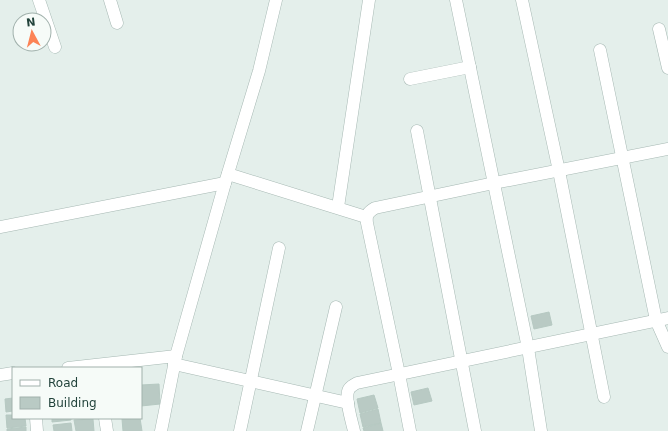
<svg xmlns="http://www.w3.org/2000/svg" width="668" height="431" viewBox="0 0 668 431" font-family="'DejaVu Sans',sans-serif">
	<rect width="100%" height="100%" fill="#e4efeb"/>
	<!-- building -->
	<g fill="#b9cac4" stroke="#b6c9c2">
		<path d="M549 312 552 325 534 329 531 316Z"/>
		<path d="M159 384 160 404 141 406V385Z"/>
		<path d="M428 388 432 401 414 405 411 392Z"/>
		<path d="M374 395 378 408 360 413 357 399Z"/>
		<path d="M13 398V411L6 412 5 399Z"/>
		<path d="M378 409 381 423 363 427 360 414Z"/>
		<path d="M6 415H13V418H25L26 426 7 428Z"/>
		<path d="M52 418H71V420L52 422Z"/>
		<path d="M140 418 142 431H123L122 419Z"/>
		<path d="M93 419 94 431H76L74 420Z"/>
		<path d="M71 423 72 431H54L53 425Z"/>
		<path d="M381 423 383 431H364L363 428Z"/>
		<path d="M26 427V431H7V429Z"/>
	</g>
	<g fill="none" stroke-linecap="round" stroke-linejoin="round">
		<defs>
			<g id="minor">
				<path d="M39 0 55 47"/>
				<path d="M110 0 117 23"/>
				<path d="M456 0 528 348 541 431"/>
				<path d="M522 0 559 171 604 397"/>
				<path d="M659 29 668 68"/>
				<path d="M600 50 656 320 668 347"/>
				<path d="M410 79 470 67"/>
				<path d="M417 131 475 431"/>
				<path d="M228 174 366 217"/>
				<path d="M338 207 369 0"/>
				<path d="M0 227 225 183"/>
				<path d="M174 364 348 403"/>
				<path d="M68 368 176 356"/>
				<path d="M0 375 13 373"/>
				<path d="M36 418 37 431"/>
				<path d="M105 418 107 431"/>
				<path d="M161 431 176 356 225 183 259 71 276 0"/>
				<path d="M240 431 279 248"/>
				<path d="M307 431 336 307"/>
				<path d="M354 431C352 422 344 397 349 389 351 386 353 385 357 383L668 318"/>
				<path d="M410 431 399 374 367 223C366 215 368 212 375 208L494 183 668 149"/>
			</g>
		</defs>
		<!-- minor casing -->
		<use href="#minor" stroke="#a6b8b3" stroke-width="13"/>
		<!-- minor -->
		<use href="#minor" stroke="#fff" stroke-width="12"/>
	</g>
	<!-- legend -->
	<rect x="12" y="367" width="130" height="52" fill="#f6fbf8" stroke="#a1b1ac"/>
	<rect x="20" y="380" width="20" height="6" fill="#ffffff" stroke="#a1b1ac"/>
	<text x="48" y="387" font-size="12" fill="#22433b">Road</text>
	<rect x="20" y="397" width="20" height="12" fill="#b9cac4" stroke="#a1b1ac"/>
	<text x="48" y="407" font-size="12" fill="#22433b">Building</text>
	<!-- north arrow -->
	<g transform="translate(32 32) rotate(353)"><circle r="19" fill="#f6fbf8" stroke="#a1b1ac"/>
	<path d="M0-3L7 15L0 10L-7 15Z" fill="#fc8355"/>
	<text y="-6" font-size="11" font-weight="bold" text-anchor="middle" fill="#22433b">N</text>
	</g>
</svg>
